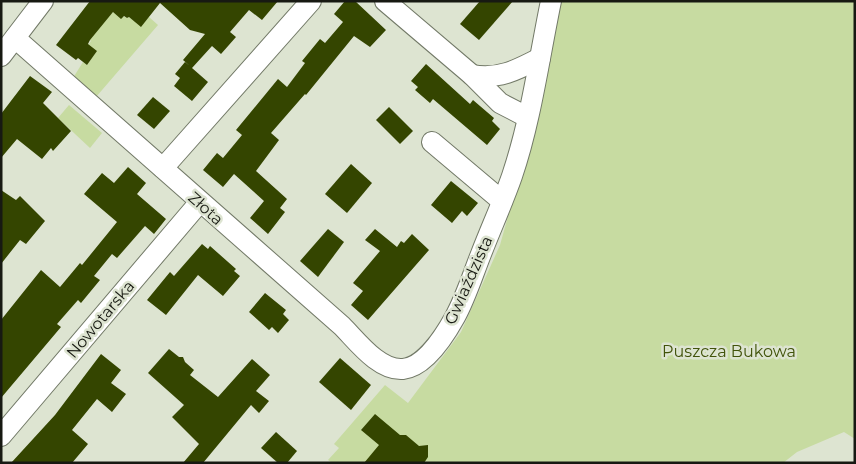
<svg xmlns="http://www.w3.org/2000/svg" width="856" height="464" viewBox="0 0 856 464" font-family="Montserrat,sans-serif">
	<rect width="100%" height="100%" fill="#dde4d1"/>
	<!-- green -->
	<g fill="#c7dba1">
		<path d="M562 1H855V439L844 432 797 452 783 463H332L328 460 339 448 334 444 385 385 408 403 461 332 500 245 524 159Z"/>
		<path d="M113 12 127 18 129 17 141 26 149 17 158 25 96 97 73 78 83 62 87 65 96 52 88 45 91 41 88 39Z"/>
		<path d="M69 105 102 133 90 148 58 118Z"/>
	</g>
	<!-- building -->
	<g fill="#344500">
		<path d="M90 1H278L262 20 249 10 230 32 236 37 221 54 212 46 192 68 208 82 192 101 174 86 180 78 175 74 185 62 190 66 183 60 205 34 190 30 160 3 141 27 129 17 127 18 124 16 121 19 113 12 90 40 88 44 97 51 87 65 78 58 76 60 56 45Z"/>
		<path d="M345 1H355L386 30 370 47 354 36 306 95 305 94 271 133 279 140 256 171 287 199 280 208 285 212 268 234 250 218 264 201 234 174 223 187 203 170 217 153 223 158 242 135 236 130 278 79 287 87 305 63 302 61 320 39 325 43 343 22 334 14Z"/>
		<path d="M480 1H513L479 40 460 24Z"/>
		<path d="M426 64 470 104 473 100 494 118 492 121 500 129 487 145 433 99 430 103 415 90 418 87 411 81Z"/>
		<path d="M30 76 52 92 43 103 71 131 53 151 51 148 42 159 17 139 1 158V114Z"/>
		<path d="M153 97 170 111 154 129 137 115Z"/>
		<path d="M389 107 413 131 400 144 376 120Z"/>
		<path d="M351 164 372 183 347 213 325 194Z"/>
		<path d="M128 167 146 183 137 194 166 219 154 234 145 226 117 258 112 254 94 276 100 280 81 303 78 300 57 324 61 327 1 398V320L41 270 60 287 80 263 82 265 117 222 84 194 102 173 114 183Z"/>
		<path d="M451 181 478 203 467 216 462 211 452 223 431 205Z"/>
		<path d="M1 190 16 200 20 196 45 221 26 244 20 240 1 264Z"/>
		<path d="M328 229 344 242 318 277 300 261Z"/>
		<path d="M375 229 397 247 401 241 404 243 412 234 429 250 368 320 351 305 363 291 353 283 380 251 365 240Z"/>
		<path d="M202 244 208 249 210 246 236 269 234 271 240 276 223 296 198 275 166 315 147 300 170 272 174 276Z"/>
		<path d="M265 293 286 310 283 314 289 320 278 333 272 327 269 330 249 312Z"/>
		<path d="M169 349 179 357H183L185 362 194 370 190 375 218 397 252 359 270 375 256 391 269 401 259 413 251 405 203 463H183L199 444 172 417 184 405 148 373Z"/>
		<path d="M101 354 121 370 111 383 126 394 112 412 97 399 72 430 88 444 72 463H11L55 415Z"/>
		<path d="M340 358 371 385 351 410 319 382Z"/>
		<path d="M375 414 400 435H406L419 446 428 445V457L424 463H364L379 445 361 430Z"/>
		<path d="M276 432 297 451 287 463H278L261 448Z"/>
	</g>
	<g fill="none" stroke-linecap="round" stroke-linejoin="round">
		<defs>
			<g id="minor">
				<path d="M385 1 472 75 500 103 527 117"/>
				<path d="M15 38 342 326C357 341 379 371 403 369 425 367 445 335 455 317 466 297 473 274 481 254 491 228 503 202 512 176 531 120 539 59 551 1"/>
				<path d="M1 56 43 1"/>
				<path d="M472 75C498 80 517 70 540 58"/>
				<path d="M432 142 502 201"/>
				<path d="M163 168 311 1"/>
				<path d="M1 436 199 203"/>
			</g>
		</defs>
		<!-- minor casing -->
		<use href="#minor" stroke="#727967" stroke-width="22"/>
		<!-- minor -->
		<use href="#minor" stroke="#fff" stroke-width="20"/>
	</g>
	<g text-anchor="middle" stroke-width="5" stroke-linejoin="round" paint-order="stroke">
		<!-- street labels -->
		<g font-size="16" fill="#171912" stroke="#dde4d1">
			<text transform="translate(206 208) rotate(42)" y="6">Złota</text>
			<text transform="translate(468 280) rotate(-66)" y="6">Gwiaździsta</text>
			<text transform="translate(100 319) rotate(-50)" y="6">Nowotarska</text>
		</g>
		<!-- park labels -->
		<g font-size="16" fill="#41530a" stroke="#dde4d1">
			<text x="729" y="357">Puszcza Bukowa</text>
		</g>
	</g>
	<!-- border -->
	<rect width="856" height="464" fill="none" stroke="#171912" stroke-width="5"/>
</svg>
